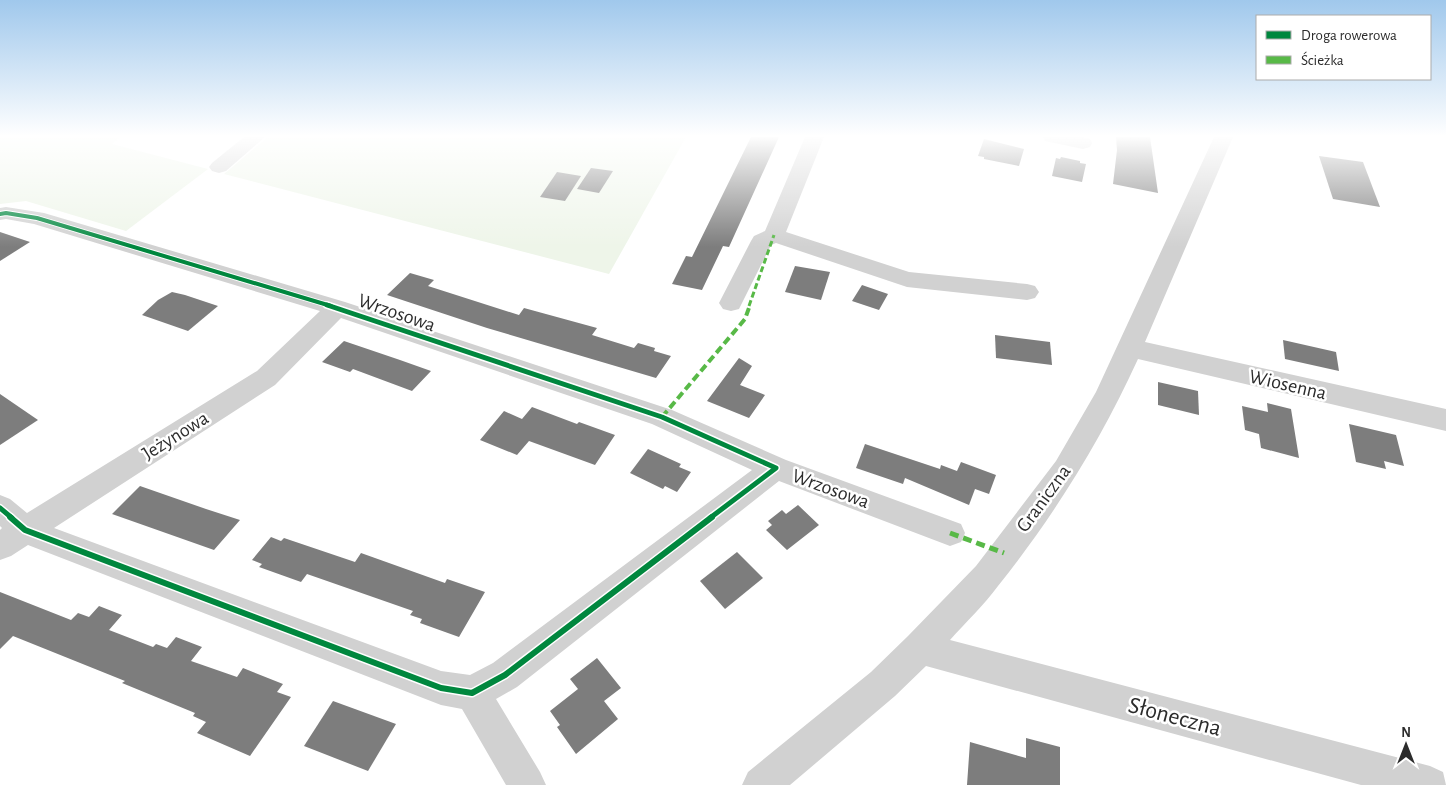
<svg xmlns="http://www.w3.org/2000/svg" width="1446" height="785" viewBox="0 0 1446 785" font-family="'Alegreya Sans',sans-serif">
	<rect width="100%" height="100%" fill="#fff"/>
	<!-- green -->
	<g fill="#eef5e9">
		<path d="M0 137H120L112 144 208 169 126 231 26 201 0 204Z"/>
		<path d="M268 137H686L609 274 224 174Z"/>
	</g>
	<!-- building -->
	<g fill="#7d7d7d">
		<path d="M751 137H779L729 247 723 246 702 290 672 284 686 256 692 257Z"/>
		<path d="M1116 137H1150L1158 193 1113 184 1117 150Z"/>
		<path d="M984 139 1024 149 1019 166 984 159V157L978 156Z"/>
		<path d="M1319 156 1363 162 1380 207 1333 199Z"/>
		<path d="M1061 157 1080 161V163L1086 164 1082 182 1052 176 1056 158 1060 159Z"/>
		<path d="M591 168 613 171 599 193 577 189Z"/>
		<path d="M557 172 581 176 565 201 540 197Z"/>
		<path d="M0 232 30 242 0 261Z"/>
		<path d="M795 266 830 272 821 300 785 292Z"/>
		<path d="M410 273 434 280 428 286 519 315 524 308 597 328 592 335 634 348 638 343 655 348 654 351 671 356 656 378 487 328 387 295Z"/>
		<path d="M862 285 888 294 879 310 852 301Z"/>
		<path d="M172 292 185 295 218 306 188 331 142 315 158 300Z"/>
		<path d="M995 335 1050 342 1052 365 996 358Z"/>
		<path d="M1283 340 1336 352 1339 371 1285 359Z"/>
		<path d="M344 341 400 360 431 371 412 391 353 369 350 372 322 362Z"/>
		<path d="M739 358 752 366 740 385 765 395 749 418 707 401Z"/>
		<path d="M1158 382 1198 391 1199 415 1158 405Z"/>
		<path d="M0 394 38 420 0 445Z"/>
		<path d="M1267 403 1291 409 1299 458 1261 448 1259 434 1245 430 1242 406 1268 412Z"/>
		<path d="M532 407 577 424 579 422 615 435 595 465 529 441 517 455 480 440 504 411 522 419Z"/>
		<path d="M1349 424 1396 435 1404 466 1384 461 1386 469 1356 462Z"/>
		<path d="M865 444 940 469 941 465 957 471 961 462 996 475 989 494 975 489 969 505 905 478 903 484 856 468Z"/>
		<path d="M648 449 681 464 679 467 691 472 677 492 665 486 663 489 630 473Z"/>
		<path d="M140 486 206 509 240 520 214 550 112 514Z"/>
		<path d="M798 505 819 525 787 550 766 530 772 525 768 521 782 510 786 514Z"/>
		<path d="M271 537 281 541 284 538 355 562 361 553 445 583 447 579 485 592 459 637 420 623 422 619 410 615 413 611 307 574 301 582 259 567 262 564 252 560Z"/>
		<path d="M737 552 763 578 725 609 700 581Z"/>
		<path d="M0 592 71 620 78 613 89 617 99 606 122 615 109 630 153 647 156 644 167 648 176 637 202 647 191 661 237 677 243 668 283 684 277 692 291 697 250 756 197 733 206 722 193 716 195 713 122 683 125 681 13 636 0 649Z"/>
		<path d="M597 658 621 688 604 701 618 719 576 754 557 727 560 725 550 711 578 689 570 679Z"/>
		<path d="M333 701 396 724 368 771 304 746Z"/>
		<path d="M1026 738 1060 747V785H967L970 742 1026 758Z"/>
	</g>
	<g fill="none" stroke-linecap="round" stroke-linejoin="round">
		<!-- minor -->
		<g fill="#d1d1d1" fill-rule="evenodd">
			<path d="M244 137H265L226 171 219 173 212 171 209 167 212 163Z"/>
			<path d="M805 137H824L786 232 909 272 1027 284 1035 286 1039 292 1035 298 1027 300 907 287 776 243 771 245 739 309 731 311 723 309 719 303 751 241 754 236 765 231Z"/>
			<path d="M1043 137H1083L1090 139 1092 143 1090 147 1083 149 1045 141Z"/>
			<path d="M1214 137H1233L1145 342 1446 409V431L1138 359C1101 440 1054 516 998 586 984 605 966 622 950 640L1430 766 1443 772 1446 785H1361L926 666 895 696 790 785H742L748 772 871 672 908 636 976 566 1056 461 1096 392Z"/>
			<path d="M6 207 44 213 345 302 672 410 786 460 961 524 965 533 961 542 950 546 779 481 517 687 496 699 540 772 546 785H506L462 709 441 705 28 545 11 556 0 560V530L2 528 0 526V495L10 499 27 513 257 371 320 311 34 224 6 219 0 220V208ZM341 318 652 424 752 470 493 663 470 675 441 671 54 528 275 385Z"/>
		</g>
		<!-- quiet-far2 -->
		<path stroke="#58b947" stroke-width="3" stroke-dasharray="6 3" stroke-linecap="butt" d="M749 306 774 235"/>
		<!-- quiet-far1 -->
		<path stroke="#58b947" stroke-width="4" stroke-dasharray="8 4" stroke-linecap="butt" d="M662 417 745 319 750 305"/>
		<!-- quiet -->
		<path stroke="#58b947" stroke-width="5" stroke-dasharray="9 5" stroke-linecap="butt" d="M950 533 1004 553"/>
		<defs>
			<path id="cycleway-far2" d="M0 214 6 213 37 218 331 306"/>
			<g id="cycleway-far1">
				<path d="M327 305 662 417 776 468 710 518"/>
				<path d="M0 508 12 518"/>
			</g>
			<path id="cycleway" d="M10 517 25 530 441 688 472 693 505 675 712 517"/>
		</defs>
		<!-- cycleway-far2 casing -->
		<use href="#cycleway-far2" stroke="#fff" stroke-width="6"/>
		<!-- cycleway-far1 casing -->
		<use href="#cycleway-far1" stroke="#fff" stroke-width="8"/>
		<!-- cycleway casing -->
		<use href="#cycleway" stroke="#fff" stroke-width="9"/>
		<!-- cycleway-far2 -->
		<use href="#cycleway-far2" stroke="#00873e" stroke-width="4"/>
		<!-- cycleway-far1 -->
		<use href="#cycleway-far1" stroke="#00873e" stroke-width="5"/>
		<!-- cycleway -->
		<use href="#cycleway" stroke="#00873e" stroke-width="6"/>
	</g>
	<!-- sky -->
	<linearGradient id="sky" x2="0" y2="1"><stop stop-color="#a0c8ec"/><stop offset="0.55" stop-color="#fff"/><stop offset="1" stop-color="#fff" stop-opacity="0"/></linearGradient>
	<rect width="1446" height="247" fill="url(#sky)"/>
	<g text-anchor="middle" stroke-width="5" stroke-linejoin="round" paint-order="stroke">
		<!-- street labels -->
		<g font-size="20" fill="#2c2c2c" stroke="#fff">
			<text transform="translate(397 312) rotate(19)" y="7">Wrzosowa</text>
			<text transform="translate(1288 384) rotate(13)" y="7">Wiosenna</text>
			<text transform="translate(175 435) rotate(-32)" y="7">Jeżynowa</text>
			<text transform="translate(831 488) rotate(20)" y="7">Wrzosowa</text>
			<text transform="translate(1043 498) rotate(-54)" y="7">Graniczna</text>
		</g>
		<!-- near-street labels -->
		<g font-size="24" fill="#2c2c2c" stroke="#fff">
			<text transform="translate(1175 716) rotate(15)" y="8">Słoneczna</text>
		</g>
	</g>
	<!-- legend -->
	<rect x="1256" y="15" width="175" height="65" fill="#ffffff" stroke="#ababab"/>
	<rect x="1266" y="31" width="25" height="8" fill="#00873e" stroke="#ababab"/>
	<text x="1301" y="40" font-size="15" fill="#2c2c2c">Droga rowerowa</text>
	<rect x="1266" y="56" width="25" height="8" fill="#58b947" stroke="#ababab"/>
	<text x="1301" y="65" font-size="15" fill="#2c2c2c">Ścieżka</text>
	<!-- north arrow -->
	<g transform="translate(1406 745)" stroke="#ffffff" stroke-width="4" paint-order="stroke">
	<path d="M0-4L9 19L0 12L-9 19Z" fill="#2c2c2c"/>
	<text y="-8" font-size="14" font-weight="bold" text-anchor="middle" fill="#2c2c2c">N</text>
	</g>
</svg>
